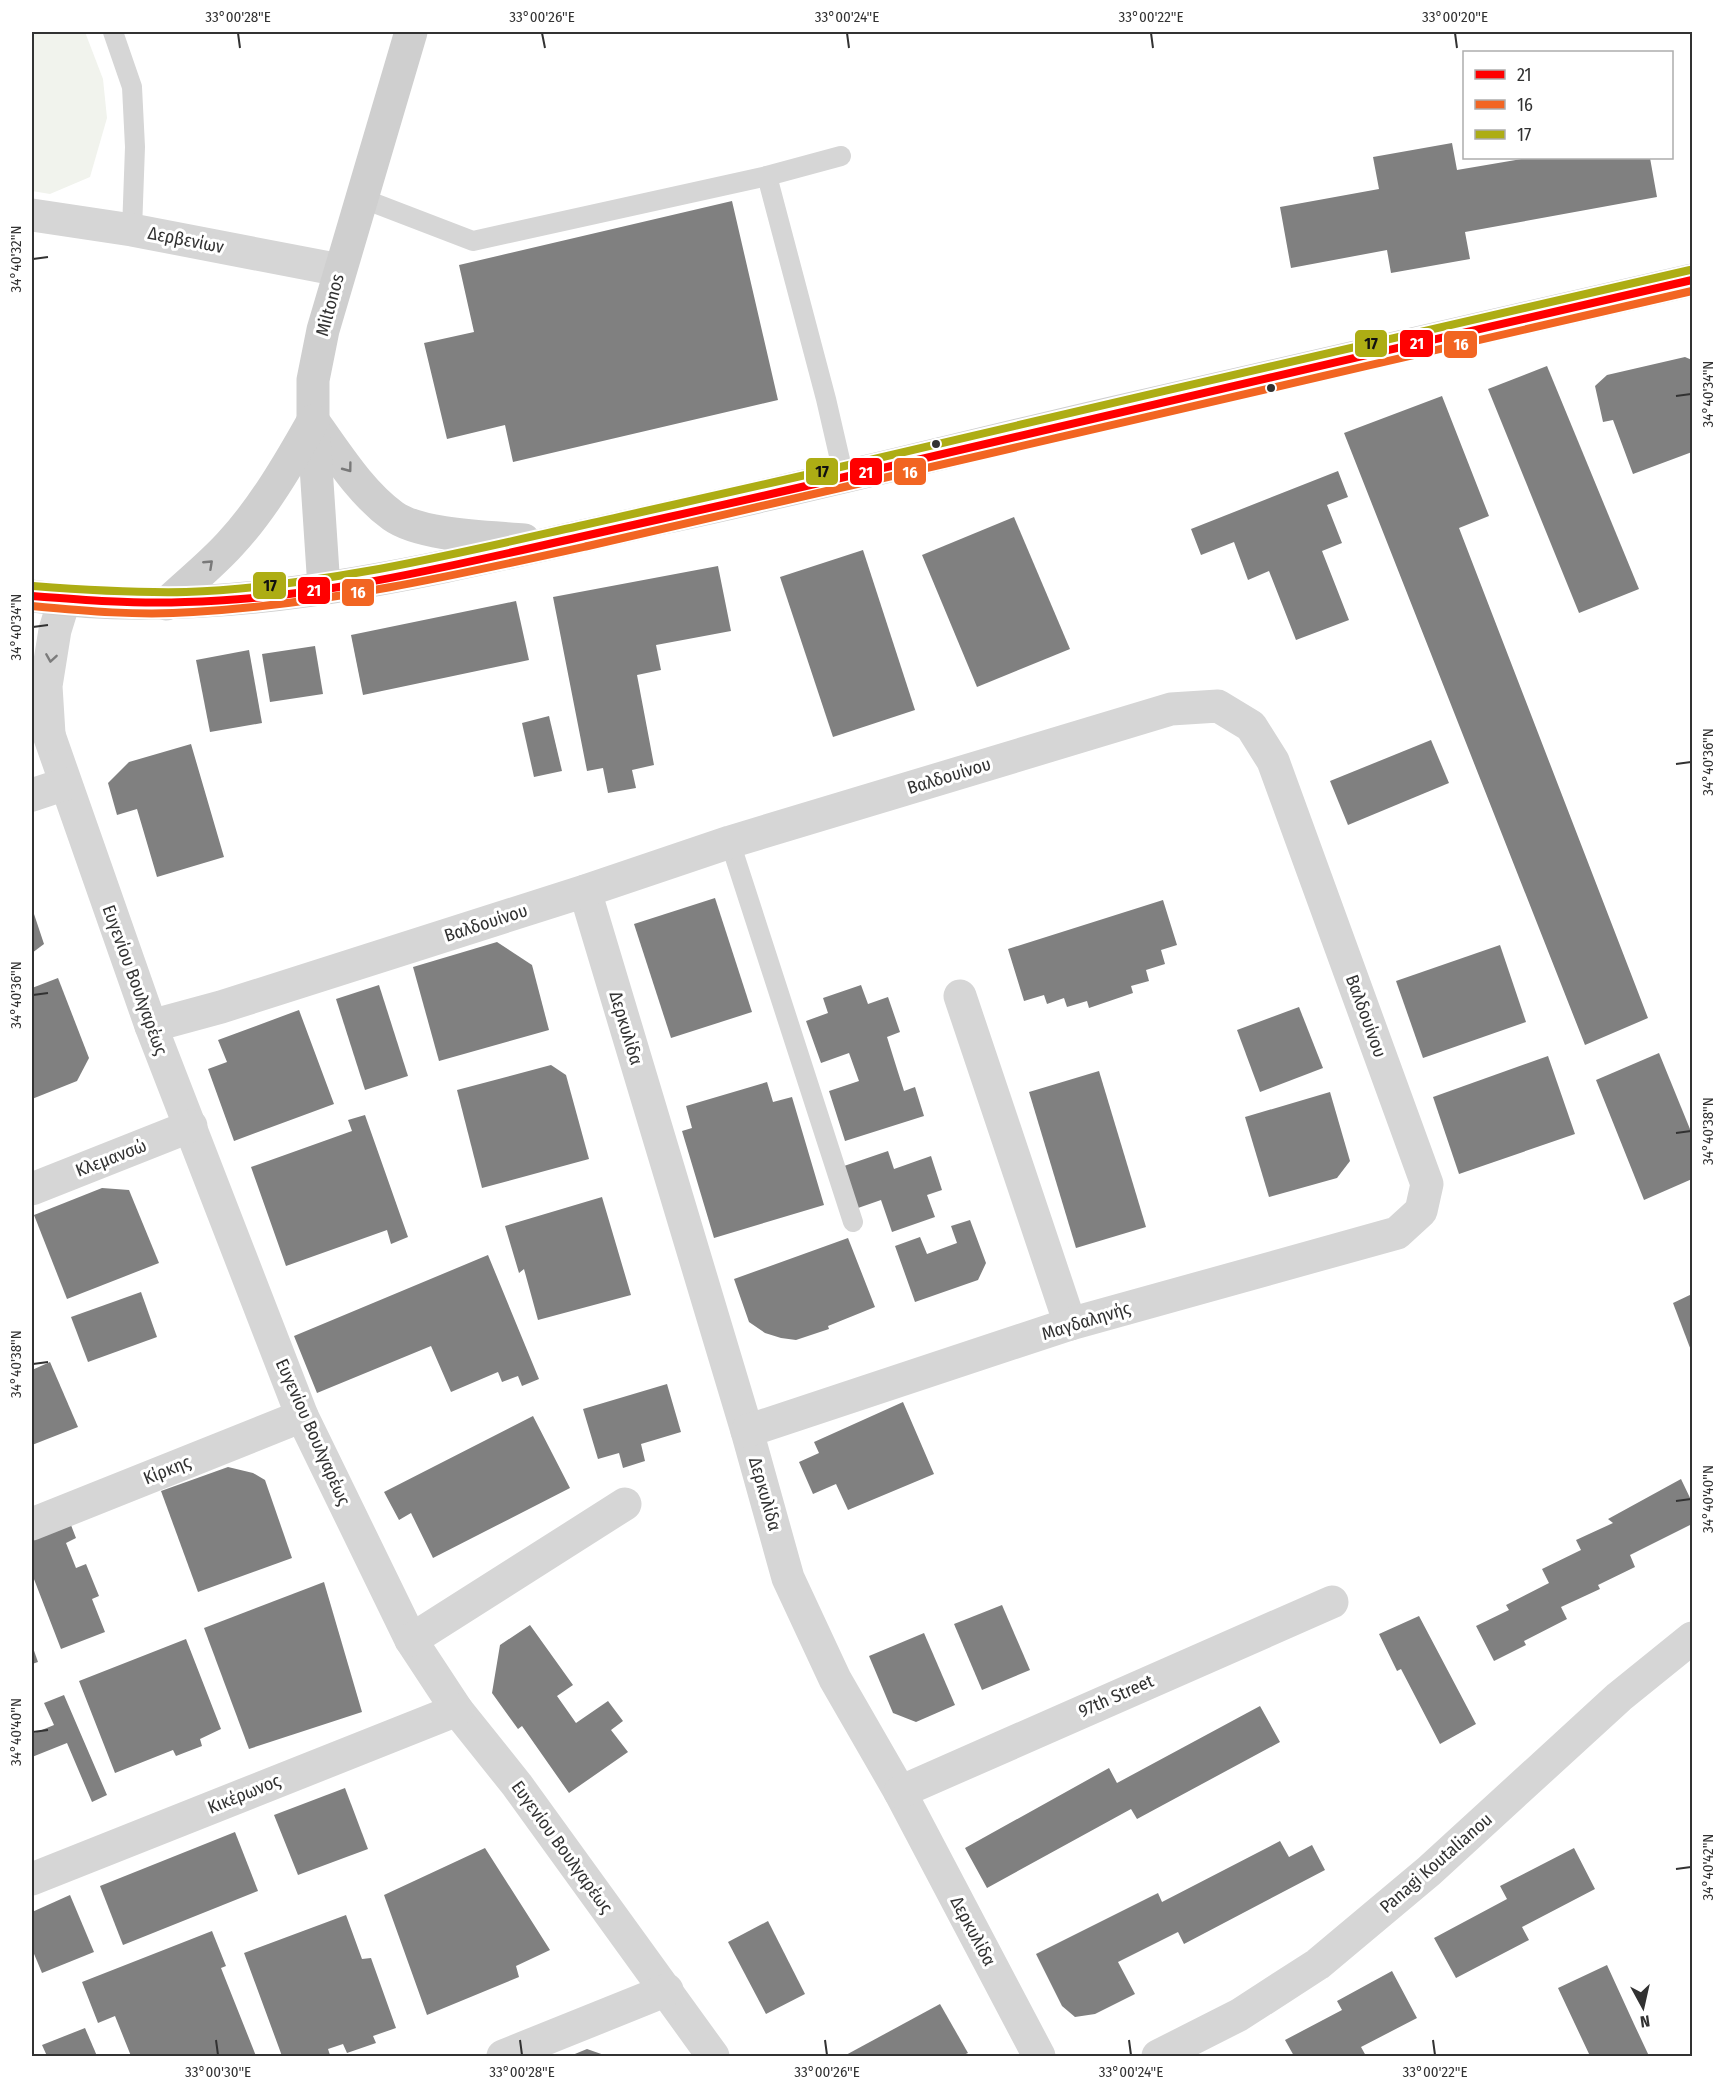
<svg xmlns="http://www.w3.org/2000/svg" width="1724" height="2088" viewBox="0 0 1724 2088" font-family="'Fira Sans Condensed',sans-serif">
	<rect width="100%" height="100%" fill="#fff"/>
	<!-- green -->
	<path fill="#f1f3ed" d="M32 32H85L103 79 107 118 90 177 50 194 32 191Z"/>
	<!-- building -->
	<g fill="#808080">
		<path d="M1452 143 1457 170 1527 158H1650L1657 197 1465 232 1470 259 1391 273 1387 250 1291 268 1280 207 1379 189 1373 157Z"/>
		<path d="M732 201 778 400 513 462 505 425 447 439 424 343 474 332 459 265Z"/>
		<path d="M1685 357 1692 360V452L1633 474 1613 420 1603 422 1595 386 1607 375Z"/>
		<path d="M1547 366 1639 589 1579 613 1488 389Z"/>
		<path d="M1442 396 1489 516 1459 528 1648 1018 1585 1045 1344 433Z"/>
		<path d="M1338 471 1348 497 1327 505 1342 543 1322 551 1349 620 1296 640 1269 571 1248 580 1234 542 1201 555 1191 529Z"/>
		<path d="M1014 517 1070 649 977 687 922 555Z"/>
		<path d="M863 550 915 710 833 737 780 577Z"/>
		<path d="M718 566 731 631 656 645 661 670 637 675 654 765 632 770 636 788 608 793 603 768 587 771 553 597Z"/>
		<path d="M516 601 529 660 363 695 351 635Z"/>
		<path d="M315 646 323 694 270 702 262 654Z"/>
		<path d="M249 650 262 723 210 732 196 660Z"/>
		<path d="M549 716 562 771 534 777 522 723Z"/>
		<path d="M1431 740 1449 783 1348 825 1330 781Z"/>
		<path d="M191 744 224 857 157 877 137 809 117 815 108 783 129 762Z"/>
		<path d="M715 898 752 1012 671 1038 634 924Z"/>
		<path d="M1163 900 1177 945 1161 950 1165 964 1146 970 1149 981 1131 986 1133 993 1089 1008 1087 1001 1067 1007 1064 998 1047 1004 1044 995 1024 1001 1008 949Z"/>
		<path d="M32 908 44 944 32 953Z"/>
		<path d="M497 942 532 965 549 1030 439 1061 413 967Z"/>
		<path d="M1500 945 1526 1022 1423 1058 1396 981Z"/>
		<path d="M58 978 89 1058 77 1081 32 1099V988Z"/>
		<path d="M379 985 408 1076 365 1090 336 999Z"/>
		<path d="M861 985 868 1004 888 997 900 1032 887 1037 897 1069 904 1091 915 1087 924 1116 845 1141 829 1091 859 1081 849 1053 821 1063 806 1021 828 1013 823 998Z"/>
		<path d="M1299 1007 1323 1068 1260 1092 1237 1030Z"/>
		<path d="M299 1010 334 1104 234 1141 208 1069 227 1062 218 1040Z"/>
		<path d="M1659 1053 1692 1134V1179L1644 1200 1596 1080Z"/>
		<path d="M1548 1056 1575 1134 1459 1174 1433 1097Z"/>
		<path d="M551 1065 566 1075 589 1159 482 1188 457 1090Z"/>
		<path d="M1099 1071 1146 1227 1076 1248 1029 1092Z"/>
		<path d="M767 1082 773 1102 792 1097 824 1205 714 1238 682 1131 692 1128 686 1106Z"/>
		<path d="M1330 1092 1350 1161 1337 1178 1269 1197 1245 1117Z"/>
		<path d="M365 1115 408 1237 391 1244 387 1230 286 1266 251 1167 352 1131 348 1120Z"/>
		<path d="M888 1151 894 1169 931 1156 942 1190 927 1195 935 1217 892 1232 881 1200 858 1208 844 1166Z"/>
		<path d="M102 1188 129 1190 159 1263 67 1299 34 1215Z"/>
		<path d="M602 1197 631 1295 538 1320 524 1269 519 1273 505 1226Z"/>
		<path d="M970 1220 986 1263 978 1280 915 1302 895 1246 920 1237 927 1254 957 1243 951 1226Z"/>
		<path d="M848 1238 875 1307 828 1326 829 1329 796 1340 781 1338 765 1333 749 1322 734 1279Z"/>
		<path d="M488 1255 539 1379 522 1386 518 1376 502 1382 498 1372 451 1392 431 1346 317 1393 294 1336Z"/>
		<path d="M141 1292 157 1337 88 1362 71 1317Z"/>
		<path d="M1692 1294V1353L1673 1303Z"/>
		<path d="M50 1362 78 1427 32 1445V1370Z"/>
		<path d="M667 1384 681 1432 641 1444 645 1461 623 1468 619 1453 598 1459 583 1409Z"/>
		<path d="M903 1402 934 1474 848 1510 836 1484 813 1494 799 1462 819 1453 814 1442Z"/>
		<path d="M533 1416 570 1488 433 1558 411 1513 399 1520 384 1492Z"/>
		<path d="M228 1467 253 1473 265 1480 292 1558 198 1592 161 1491Z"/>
		<path d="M1681 1479 1692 1502V1524L1630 1555 1635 1567 1598 1585 1600 1589 1561 1607 1567 1619 1524 1641 1526 1645 1494 1661 1476 1626 1509 1610 1506 1605 1549 1583 1542 1569 1581 1550 1576 1540 1613 1523 1608 1519Z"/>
		<path d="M69 1520 76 1538 66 1543 76 1568 86 1564 99 1596 92 1599 105 1632 61 1649 32 1574V1535Z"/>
		<path d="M324 1582 362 1712 249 1749 204 1628Z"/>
		<path d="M1002 1605 1030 1670 982 1690 954 1624Z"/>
		<path d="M1419 1616 1476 1724 1440 1744 1401 1669 1397 1671 1379 1634Z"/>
		<path d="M530 1625 573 1685 557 1696 576 1723 608 1701 623 1721 611 1730 628 1752 569 1793 522 1726 518 1729 492 1693 500 1645Z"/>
		<path d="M924 1633 955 1705 916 1722 893 1713 869 1656Z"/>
		<path d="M186 1639 221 1729 200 1739 202 1746 176 1756 173 1750 115 1773 79 1681Z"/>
		<path d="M32 1645 38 1662 32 1664Z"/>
		<path d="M64 1695 107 1795 92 1802 67 1743 32 1757V1734L54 1725 44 1703Z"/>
		<path d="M1260 1706 1280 1742 1137 1819 1131 1809 987 1888 965 1848 1109 1768 1117 1783Z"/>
		<path d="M345 1788 368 1849 298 1875 274 1815Z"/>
		<path d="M235 1832 258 1891 123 1945 100 1886Z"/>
		<path d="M1280 1841 1289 1857 1312 1845 1325 1870 1184 1944 1178 1932 1118 1962 1135 1994 1095 2014 1075 2017 1062 2006 1036 1954 1158 1893 1162 1902Z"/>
		<path d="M485 1848 550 1950 516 1966 519 1977 427 2015 384 1895Z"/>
		<path d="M1574 1848 1595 1889 1522 1927 1529 1940 1456 1978 1434 1938 1507 1899 1500 1886Z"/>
		<path d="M70 1895 94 1952 42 1973 32 1949V1912Z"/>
		<path d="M346 1915 362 1959 371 1958 396 2028 373 2036 376 2043 347 2053 343 2044 328 2049 330 2055 325 2056H282L244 1953Z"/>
		<path d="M768 1921 805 1994 766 2014 728 1942Z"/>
		<path d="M212 1931 226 1966 221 1968 256 2056H131L115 2016 98 2023 82 1982Z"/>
		<path d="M1607 1965 1634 2024 1649 2056H1590L1558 1988Z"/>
		<path d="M1392 1971 1417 2018 1361 2047 1366 2056H1294L1285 2040 1342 2010 1337 2001Z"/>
		<path d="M940 2004 968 2053 961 2056H844Z"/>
		<path d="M85 2028 97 2056H47L42 2045Z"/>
		<path d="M587 2049 607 2056H570Z"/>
	</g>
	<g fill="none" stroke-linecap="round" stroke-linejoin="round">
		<!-- lane -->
		<g stroke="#d6d6d6" stroke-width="20">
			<path d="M113 32 132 87 135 147 132 230"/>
			<path d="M767 176 826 399 844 477"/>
			<path d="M361 198 473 241 767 176 841 156"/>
			<path d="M730 842 853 1222"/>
		</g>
		<!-- street -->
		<g stroke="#d6d6d6" stroke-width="33">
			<path d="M32 215 132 230 340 270"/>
			<path d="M32 708 49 735 151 1026 302 1416 411 1640 457 1710 517 1785 713 2056"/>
			<path d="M49 734 46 686 55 630 64 601"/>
			<path d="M32 795 65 784"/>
			<path d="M585 891 747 1431 788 1578 835 1679 900 1792 1039 2056"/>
			<path d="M960 996 1070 1324"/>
			<path d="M151 1026 221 1007 585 891 730 842 1171 709 1218 706 1251 726 1273 761 1427 1184 1421 1211 1397 1233 1070 1324 747 1431"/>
			<path d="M32 1189 191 1126"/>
			<path d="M32 1524 302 1416"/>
			<path d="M411 1640 625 1504"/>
			<path d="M900 1792 1332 1602"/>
			<path d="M32 1879 457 1710"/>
			<path d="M503 2056 667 1990"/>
			<path d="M1158 2056 1239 2015 1318 1964 1429 1871 1619 1697 1692 1638"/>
		</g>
		<!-- secondary -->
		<g stroke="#cfcfcf" stroke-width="33">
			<path d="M313 421C337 454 360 492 393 516 421 536 490 537 524 540"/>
			<path d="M324 588 313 421V380L323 330 411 32"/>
			<path d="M32 596C237 625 462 562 663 518 813 486 961 448 1111 413 1305 368 1499 325 1692 280"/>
			<path d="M166 604C187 584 211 565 230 544 262 510 290 462 313 421"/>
		</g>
		<defs>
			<path id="bus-1" d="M32 596C83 600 134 604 185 602 318 599 450 566 580 537 677 515 774 494 870 471 1144 405 1418 344 1692 280"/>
			<path id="bus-2" d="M32 606C85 611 139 616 193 612 327 604 457 575 588 546 685 524 782 502 879 479 1150 415 1421 354 1692 291"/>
			<path id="bus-3" d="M33 586C84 590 134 593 186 592 319 587 450 555 579 526 676 504 773 483 870 460 1143 395 1416 333 1690 270"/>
		</defs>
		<!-- bus-1 casing -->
		<use href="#bus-1" stroke="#fff" stroke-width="12"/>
		<!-- bus-2 casing -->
		<use href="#bus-2" stroke="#fff" stroke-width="12"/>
		<!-- bus-3 casing -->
		<use href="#bus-3" stroke="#fff" stroke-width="12"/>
		<!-- bus-1 -->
		<use href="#bus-1" stroke="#f00" stroke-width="8"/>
		<!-- bus-2 -->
		<use href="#bus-2" stroke="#f26522" stroke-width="8"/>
		<!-- bus-3 -->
		<use href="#bus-3" stroke="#adad14" stroke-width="8"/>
	</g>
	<!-- one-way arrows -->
	<defs><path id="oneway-chevron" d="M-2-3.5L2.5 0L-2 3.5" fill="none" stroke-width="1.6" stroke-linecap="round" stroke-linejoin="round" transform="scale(1.5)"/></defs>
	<g stroke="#797979">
		<use href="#oneway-chevron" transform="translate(348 468) rotate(53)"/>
		<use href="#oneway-chevron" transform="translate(209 564) rotate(-43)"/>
	</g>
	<use stroke="#7c7c7c" href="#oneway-chevron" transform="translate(51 658) rotate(99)"/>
	<!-- ticks -->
	<path fill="none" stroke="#323232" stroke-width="2" d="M238 33 240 48M542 33 545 48M847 33 849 48M1151 33 1153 48M1455 33 1457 48M33 259 48 257M1676 396 1691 394M33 627 48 625M1676 764 1691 762M33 995 48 993M1676 1133 1691 1131M33 1364 48 1362M1676 1501 1691 1499M33 1732 48 1730M1676 1869 1691 1867M216 2040 218 2055M520 2040 522 2055M825 2040 827 2055M1129 2040 1131 2055M1433 2040 1435 2055"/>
	<!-- markers -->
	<g fill="#323232" stroke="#fff" stroke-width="2">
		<circle cx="1271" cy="388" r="5"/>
		<circle cx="936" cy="444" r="5"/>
	</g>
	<g text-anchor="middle" stroke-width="6" stroke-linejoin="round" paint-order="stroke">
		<!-- street labels -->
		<g font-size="18" fill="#323232" stroke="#fff">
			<text transform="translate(186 240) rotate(11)" y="6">Δερβενίων</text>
			<text transform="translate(330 305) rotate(-75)" y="6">Miltonos</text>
			<text transform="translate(949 776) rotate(-17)" y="6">Βαλδουίνου</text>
			<text transform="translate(486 923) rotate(-18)" y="6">Βαλδουίνου</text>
			<text transform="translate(135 980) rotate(70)" y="6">Ευγενίου Βουλγαρέως</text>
			<text transform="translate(1366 1016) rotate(70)" y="6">Βαλδουίνου</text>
			<text transform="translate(626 1028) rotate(73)" y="6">Δερκυλίδα</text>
			<text transform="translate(111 1158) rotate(-21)" y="6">Κλεμανσώ</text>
			<text transform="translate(1086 1321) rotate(-17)" y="6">Μαγδαληνής</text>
			<text transform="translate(313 1432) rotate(66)" y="6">Ευγενίου Βουλγαρέως</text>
			<text transform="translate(167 1470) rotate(-22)" y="6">Κίρκης</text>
			<text transform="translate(765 1494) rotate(74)" y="6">Δερκυλίδα</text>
			<text transform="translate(1116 1696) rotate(-24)" y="6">97th Street</text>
			<text transform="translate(244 1794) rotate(-22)" y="6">Κικέρωνος</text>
			<text transform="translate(562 1847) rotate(54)" y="6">Ευγενίου Βουλγαρέως</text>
			<text transform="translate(1436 1863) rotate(-41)" y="6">Panagi Koutalianou</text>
			<text transform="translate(973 1931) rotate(62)" y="6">Δερκυλίδα</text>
		</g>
	</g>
	<g stroke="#fff" stroke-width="2">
		<rect x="1354" y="329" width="34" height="29" rx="6" fill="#adad14"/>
		<rect x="1399" y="329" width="35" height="29" rx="6" fill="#f00"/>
		<rect x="1443" y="330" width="35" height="29" rx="6" fill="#f26522"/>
		<rect x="805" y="457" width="34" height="29" rx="6" fill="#adad14"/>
		<rect x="893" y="457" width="34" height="29" rx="6" fill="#f26522"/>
		<rect x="849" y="457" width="34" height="29" rx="6" fill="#f00"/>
		<rect x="252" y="571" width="35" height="29" rx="6" fill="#adad14"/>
		<rect x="297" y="576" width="34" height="29" rx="6" fill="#f00"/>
		<rect x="341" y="578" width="34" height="29" rx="6" fill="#f26522"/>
	</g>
	<g font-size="16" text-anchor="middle" font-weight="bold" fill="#fff">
		<text x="1417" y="349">21</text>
		<text x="1461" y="350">16</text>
		<text x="910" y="478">16</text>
		<text x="866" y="478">21</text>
		<text x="314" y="596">21</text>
		<text x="358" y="598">16</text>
	</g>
	<g font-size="16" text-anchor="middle" font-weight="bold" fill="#111">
		<text x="1371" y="349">17</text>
		<text x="822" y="477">17</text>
		<text x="270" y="591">17</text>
	</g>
	<!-- border -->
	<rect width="1724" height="2088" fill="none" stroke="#ffffff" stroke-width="66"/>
	<!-- legend -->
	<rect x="1463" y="51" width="210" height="108" fill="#ffffff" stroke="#adadad" stroke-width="1.5"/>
	<rect x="1475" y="70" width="30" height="9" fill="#ff0000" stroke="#adadad" stroke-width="1.5"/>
	<text x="1517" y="81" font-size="18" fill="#323232">21</text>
	<rect x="1475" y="100" width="30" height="9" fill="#f26522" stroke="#adadad" stroke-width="1.5"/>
	<text x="1517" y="111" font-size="18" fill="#323232">16</text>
	<rect x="1475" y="130" width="30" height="9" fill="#adad14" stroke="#adadad" stroke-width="1.5"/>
	<text x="1517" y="141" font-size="18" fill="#323232">17</text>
	<!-- north arrow -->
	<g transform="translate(1643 2007) rotate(172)" stroke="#ffffff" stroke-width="4.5" paint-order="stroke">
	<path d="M0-4.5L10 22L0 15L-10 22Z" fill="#323232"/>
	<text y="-9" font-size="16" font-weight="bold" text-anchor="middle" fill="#323232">N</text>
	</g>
	<rect x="33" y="33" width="1658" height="2022" fill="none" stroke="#323232" stroke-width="2"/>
	<g font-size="15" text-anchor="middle" fill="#323232">
		<text x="238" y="22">33°00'28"E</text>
		<text x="542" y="22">33°00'26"E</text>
		<text x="847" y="22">33°00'24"E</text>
		<text x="1151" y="22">33°00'22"E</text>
		<text x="1455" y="22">33°00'20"E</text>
		<text transform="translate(16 259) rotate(-90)" y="5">34°40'32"N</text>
		<text transform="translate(1708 394) rotate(-90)" y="5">34°40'34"N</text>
		<text transform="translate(16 627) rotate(-90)" y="5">34°40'34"N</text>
		<text transform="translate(1708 762) rotate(-90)" y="5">34°40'36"N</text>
		<text transform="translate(16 995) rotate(-90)" y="5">34°40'36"N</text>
		<text transform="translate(1708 1131) rotate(-90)" y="5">34°40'38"N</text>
		<text transform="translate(16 1364) rotate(-90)" y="5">34°40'38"N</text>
		<text transform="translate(1708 1499) rotate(-90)" y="5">34°40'40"N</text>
		<text transform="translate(16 1732) rotate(-90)" y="5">34°40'40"N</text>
		<text transform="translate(1708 1867) rotate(-90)" y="5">34°40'42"N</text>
		<text x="218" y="2077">33°00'30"E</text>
		<text x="522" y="2077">33°00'28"E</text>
		<text x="827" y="2077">33°00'26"E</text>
		<text x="1131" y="2077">33°00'24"E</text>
		<text x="1435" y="2077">33°00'22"E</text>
	</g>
</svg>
